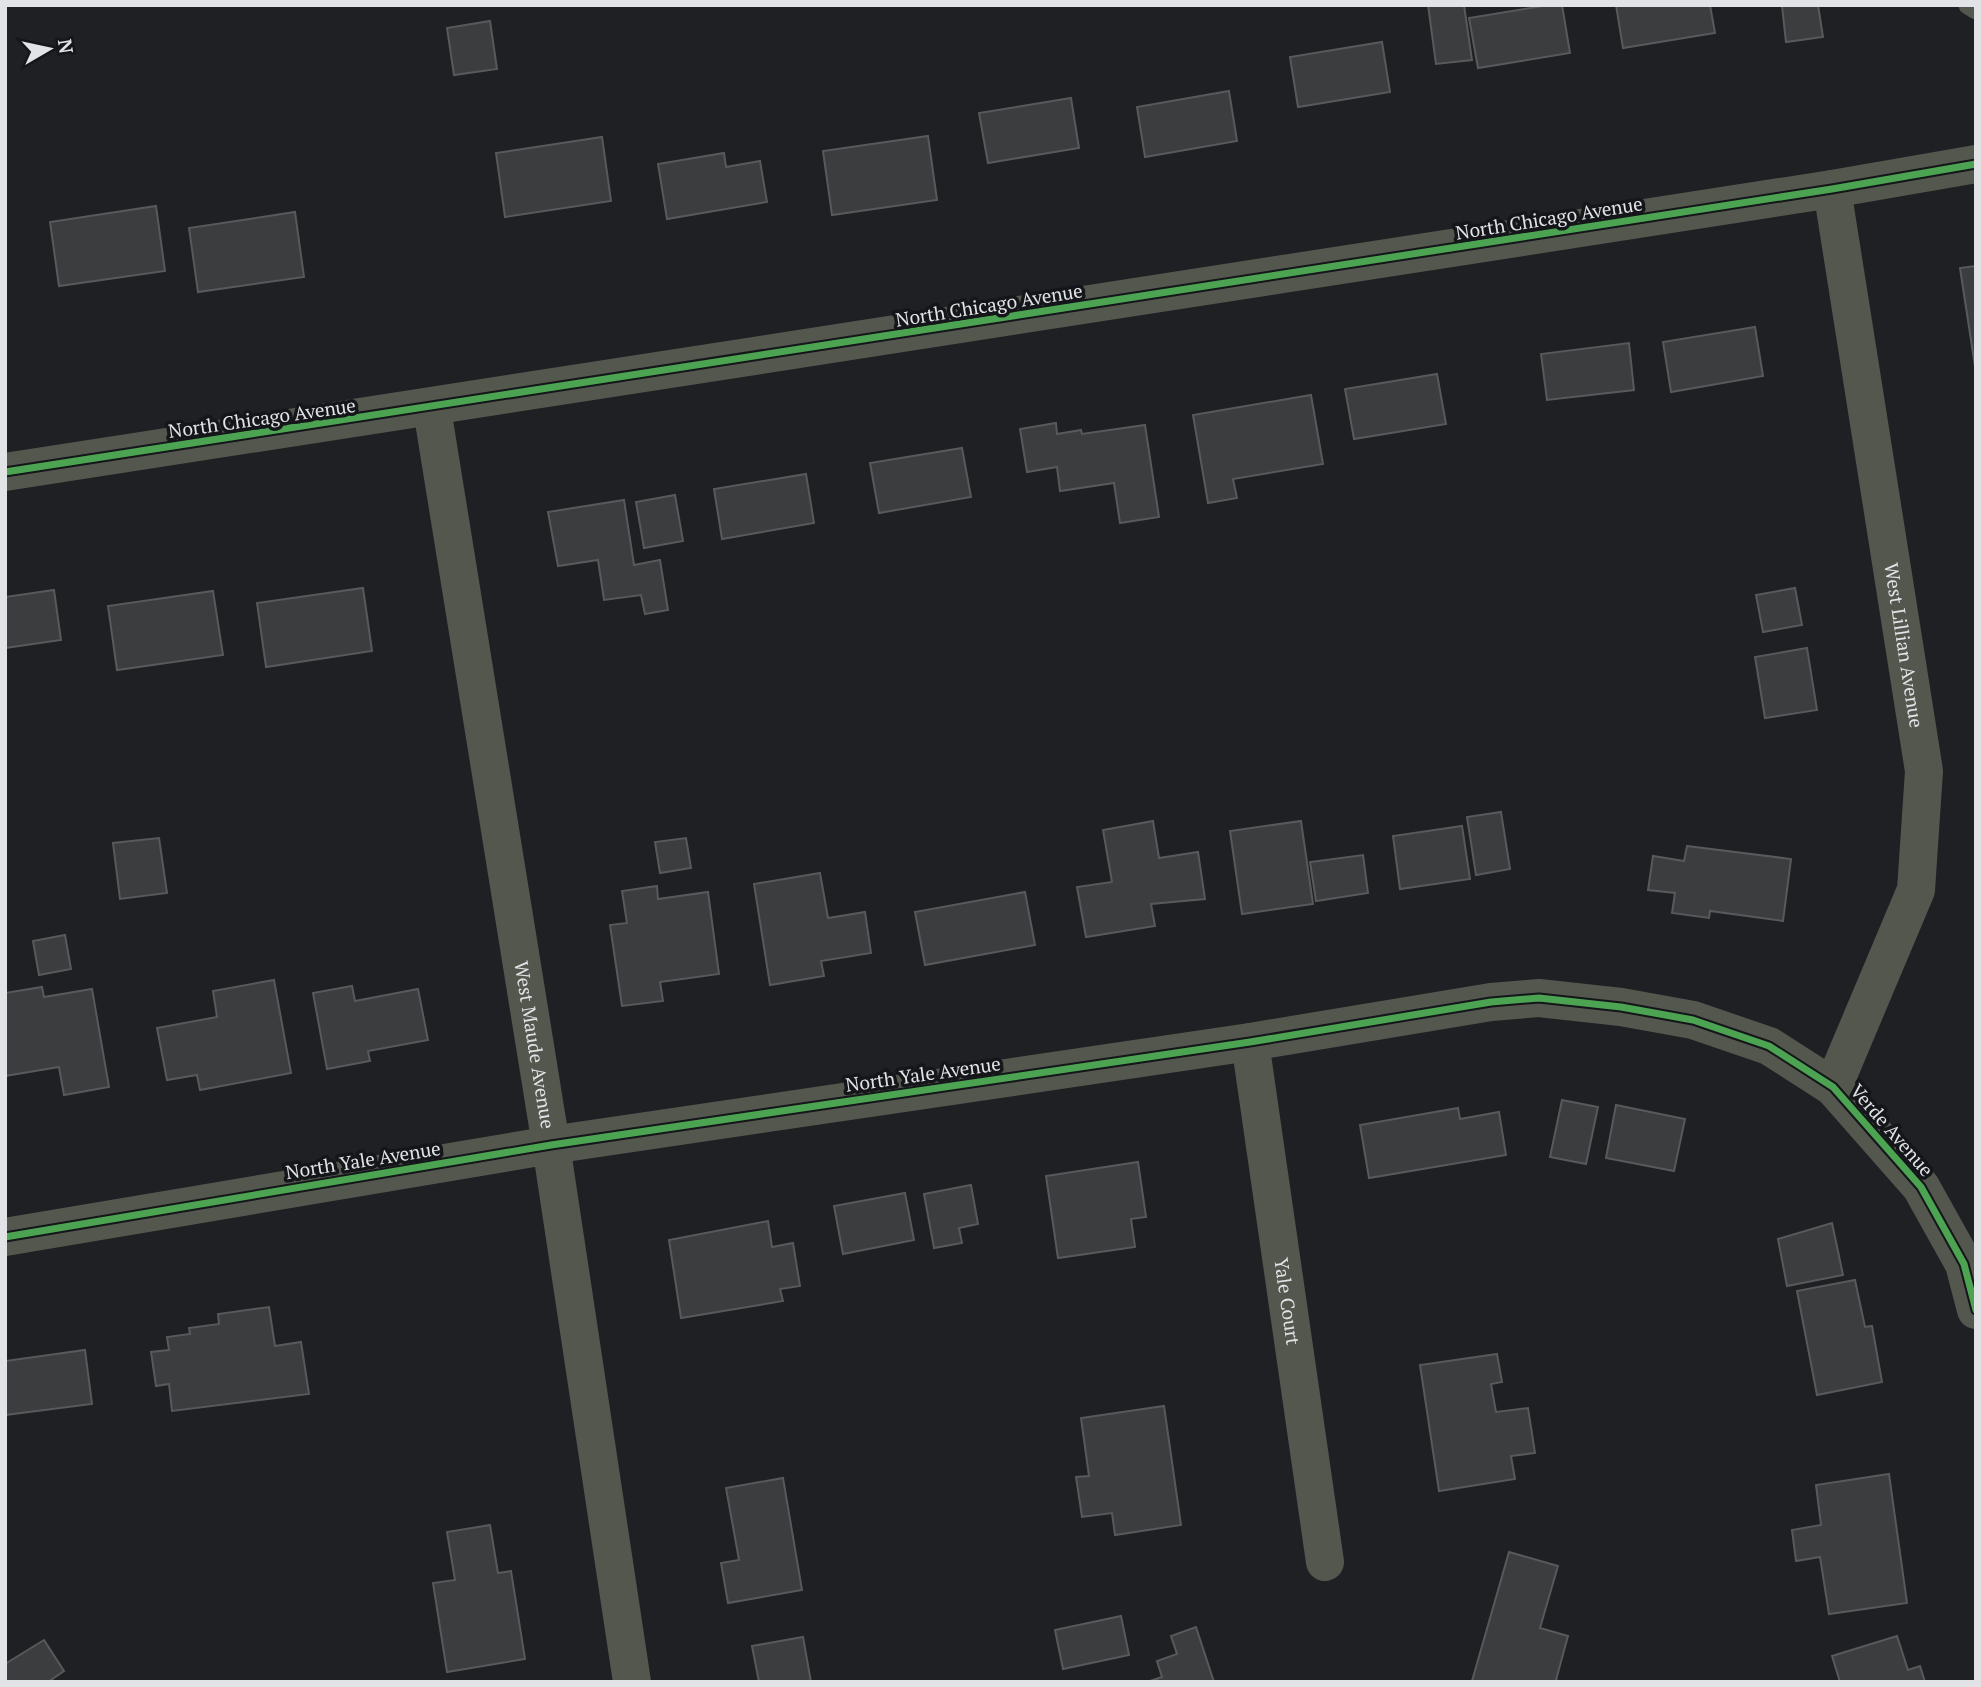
<svg xmlns="http://www.w3.org/2000/svg" width="1981" height="1687" viewBox="0 0 1981 1687" font-family="'PT Serif',serif">
	<rect width="100%" height="100%" fill="#1e2023"/>
	<!-- building -->
	<g fill="#3b3d3e" stroke="#57595b" stroke-width="2">
		<path d="M1428 5H1464L1472 60 1436 64Z"/>
		<path d="M1549 5H1562L1570 53 1478 68 1469 18Z"/>
		<path d="M1616 5H1710L1715 33 1623 48Z"/>
		<path d="M1818 5 1823 37 1786 42 1782 6Z"/>
		<path d="M490 21 497 69 454 75 447 28Z"/>
		<path d="M1382 42 1390 92 1298 107 1290 57Z"/>
		<path d="M1229 91 1237 141 1145 157 1137 107Z"/>
		<path d="M1071 98 1079 148 988 163 979 113Z"/>
		<path d="M928 136 937 200 832 215 823 151Z"/>
		<path d="M602 137 611 201 505 217 496 153Z"/>
		<path d="M724 153 726 167 760 161 767 202 667 219 658 164Z"/>
		<path d="M156 206 165 271 59 286 50 222Z"/>
		<path d="M295 212 304 277 198 292 189 228Z"/>
		<path d="M1976 266V373L1960 268Z"/>
		<path d="M1755 327 1763 376 1671 392 1663 342Z"/>
		<path d="M1629 343 1634 390 1547 400 1541 354Z"/>
		<path d="M1437 374 1446 424 1354 439 1345 389Z"/>
		<path d="M1311 395 1323 464 1233 479 1237 498 1208 503 1193 415Z"/>
		<path d="M1056 423 1057 434 1081 430 1082 434 1145 425 1159 517 1120 523 1114 483 1060 491 1057 467 1027 472 1020 429Z"/>
		<path d="M962 448 971 497 879 513 870 463Z"/>
		<path d="M806 474 814 523 722 539 714 489Z"/>
		<path d="M675 495 683 541 644 548 636 502Z"/>
		<path d="M624 500 634 565 660 560 668 610 645 614 641 595 604 600 598 560 558 566 548 512Z"/>
		<path d="M363 588 372 651 266 667 257 603Z"/>
		<path d="M1795 588 1802 625 1763 632 1756 595Z"/>
		<path d="M54 590 61 640 5 648V597Z"/>
		<path d="M213 591 223 655 117 670 108 606Z"/>
		<path d="M1807 648 1817 710 1765 718 1755 657Z"/>
		<path d="M1501 812 1510 869 1476 875 1467 817Z"/>
		<path d="M1153 821 1159 858 1198 852 1205 899 1151 904 1155 926 1086 937 1077 887 1112 882 1103 830Z"/>
		<path d="M1301 821 1313 904 1242 914 1230 831Z"/>
		<path d="M1462 826 1470 879 1400 889 1393 836Z"/>
		<path d="M159 838 167 893 120 899 113 843Z"/>
		<path d="M686 838 691 868 660 873 655 842Z"/>
		<path d="M1687 846 1791 859 1783 921 1710 911 1709 918 1672 913 1675 893 1648 890 1653 856 1684 861Z"/>
		<path d="M1363 855 1368 893 1316 901 1310 862Z"/>
		<path d="M820 873 828 918 865 912 871 953 821 961 824 976 770 985 754 884Z"/>
		<path d="M657 886 658 899 708 892 719 974 660 982 663 1001 622 1006 610 925 627 923 622 891Z"/>
		<path d="M1025 892 1035 945 925 965 915 912Z"/>
		<path d="M65 935 71 969 39 975 33 941Z"/>
		<path d="M274 980 291 1073 200 1090 197 1075 167 1080 157 1028 217 1017 213 991Z"/>
		<path d="M352 986 355 1001 418 989 428 1040 368 1051 370 1061 327 1069 313 993Z"/>
		<path d="M42 987 44 997 92 989 109 1087 64 1095 59 1067 5 1076V993Z"/>
		<path d="M1562 1100 1598 1107 1586 1164 1550 1157Z"/>
		<path d="M1616 1105 1685 1119 1674 1171 1606 1158Z"/>
		<path d="M1458 1108 1460 1119 1499 1112 1506 1155 1369 1178 1360 1125Z"/>
		<path d="M1138 1162 1146 1217 1131 1219 1135 1247 1058 1258 1046 1176Z"/>
		<path d="M971 1185 978 1224 959 1228 962 1243 934 1248 924 1194Z"/>
		<path d="M905 1193 914 1240 843 1254 834 1206Z"/>
		<path d="M768 1221 772 1247 793 1243 800 1286 780 1289 783 1301 681 1318 669 1240Z"/>
		<path d="M1832 1223 1843 1275 1787 1286 1778 1239Z"/>
		<path d="M1855 1280 1865 1327 1872 1326 1882 1382 1817 1395 1797 1291Z"/>
		<path d="M269 1307 275 1346 301 1342 309 1394 172 1411 169 1384 156 1386 151 1352 169 1350 167 1337 190 1334 189 1328 219 1324 218 1314Z"/>
		<path d="M85 1350 92 1404 5 1415V1361Z"/>
		<path d="M1497 1354 1502 1382 1491 1384 1496 1412 1528 1408 1535 1453 1511 1456 1515 1479 1439 1491 1420 1365Z"/>
		<path d="M1164 1406 1181 1525 1115 1535 1112 1513 1082 1517 1076 1477 1089 1476 1081 1418Z"/>
		<path d="M1889 1474 1907 1603 1829 1614 1820 1557 1796 1561 1792 1530 1821 1525 1816 1485Z"/>
		<path d="M783 1478 802 1590 728 1603 721 1563 739 1560 726 1488Z"/>
		<path d="M490 1525 498 1573 511 1571 525 1659 447 1672 433 1583 455 1580 447 1532Z"/>
		<path d="M1509 1552 1558 1566 1540 1628 1568 1636 1556 1680 1560 1682 1472 1681Z"/>
		<path d="M1121 1616 1129 1655 1063 1669 1055 1630Z"/>
		<path d="M1196 1627 1214 1682H1147L1162 1677 1157 1661 1177 1654 1171 1636Z"/>
		<path d="M1897 1636 1908 1670 1920 1666 1925 1682H1840L1832 1656Z"/>
		<path d="M803 1637 811 1682H759L752 1646Z"/>
		<path d="M44 1640 64 1671 48 1682H5V1664Z"/>
	</g>
	<g fill="none" stroke-linecap="round" stroke-linejoin="round">
		<!-- service -->
		<path stroke="#53574e" stroke-width="19" d="M1968 5 1976 10"/>
		<!-- minor -->
		<g stroke="#53574e" stroke-width="38">
			<path id="s1" d="M1832 189 1924 771 1916 890 1833 1087"/>
			<path id="s2" d="M432 409 551 1145 632 1682"/>
			<path d="M5 472 1832 189 1976 164"/>
			<path id="s3" d="M1250 1042 1325 1562"/>
			<path d="M5 1237 551 1145 1250 1042 1491 1002 1539 998 1621 1007 1693 1020 1769 1046 1833 1087 1921 1187 1964 1264 1976 1310"/>
		</g>
		<defs>
			<g id="cycleway">
				<path d="M5 472 1832 189 1976 164"/>
				<path d="M5 1237 551 1145 1250 1042 1491 1002 1539 998 1621 1007 1693 1020 1769 1046 1833 1087 1921 1187 1964 1264 1976 1310"/>
			</g>
		</defs>
		<!-- cycleway casing -->
		<use href="#cycleway" stroke="#14161a" stroke-width="11"/>
		<!-- cycleway -->
		<use href="#cycleway" stroke="#4ca352" stroke-width="7"/>
	</g>
	<g text-anchor="middle" stroke-width="7" stroke-linejoin="round" paint-order="stroke">
		<!-- street labels -->
		<g font-size="19" fill="#e1e3e6" stroke="#14161a">
			<text transform="translate(1549 218) rotate(-9)" y="7">North Chicago Avenue</text>
			<text transform="translate(989 305) rotate(-9)" y="7">North Chicago Avenue</text>
			<text transform="translate(262 418) rotate(-8)" y="7">North Chicago Avenue</text>
			<text dy="7" stroke="none"><textPath href="#s1" startOffset="462">West Lillian Avenue</textPath></text>
			<text dy="7" stroke="none"><textPath href="#s2" startOffset="644">West Maude Avenue</textPath></text>
			<text transform="translate(923 1074) rotate(-8)" y="7">North Yale Avenue</text>
			<text transform="translate(1892 1130) rotate(49)" y="7">Verde Avenue</text>
			<text transform="translate(363 1160) rotate(-9)" y="7">North Yale Avenue</text>
			<text dy="7" stroke="none"><textPath href="#s3" startOffset="262">Yale Court</textPath></text>
		</g>
	</g>
	<!-- border -->
	<rect width="1981" height="1687" fill="none" stroke="#e1e3e6" stroke-width="14"/>
	<!-- north arrow -->
	<g transform="translate(49 49) rotate(81)" stroke="#14161a" stroke-width="5" paint-order="stroke">
	<path d="M0-5L12 26L0 18L-12 26Z" fill="#e1e3e6"/>
	<text y="-10" font-size="19" font-weight="bold" text-anchor="middle" fill="#e1e3e6">N</text>
	</g>
</svg>
